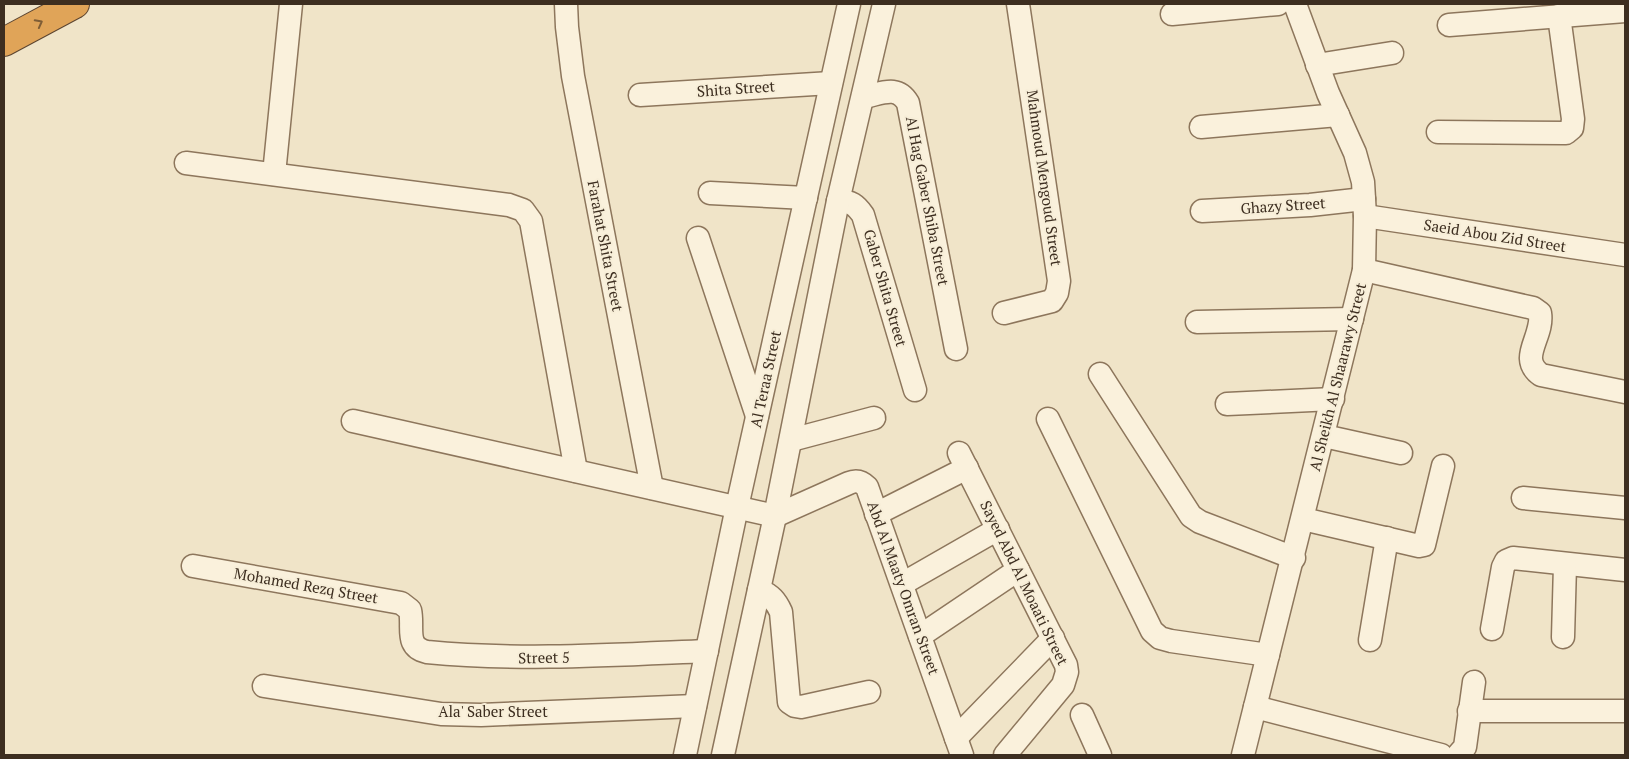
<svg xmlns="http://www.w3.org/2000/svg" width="1629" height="759" viewBox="0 0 1629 759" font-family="'PT Serif',serif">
	<rect width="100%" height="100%" fill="#f0e4c8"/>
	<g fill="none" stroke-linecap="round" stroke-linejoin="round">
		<defs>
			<g id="street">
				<path d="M566 4 567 27 573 76 652 488"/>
				<path d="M1172 14 1278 4"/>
				<path d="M1449 25 1625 11"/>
				<path d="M1317 65 1392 53"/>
				<path d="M640 95 831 83"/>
				<path d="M863 97C881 94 897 84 908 103L956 349"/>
				<path d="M1201 127 1338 115"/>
				<path d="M1438 132 1566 133 1572 128 1573 119 1559 16"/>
				<path d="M186 163 509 205 523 210 531 221 576 471"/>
				<path d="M274 174 291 4"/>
				<path d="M710 193 806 198"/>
				<path d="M838 201C851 201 856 205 863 215L915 390"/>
				<path d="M1202 211 1310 205 1364 199"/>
				<path d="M1365 216 1625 255"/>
				<path d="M698 238 757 416"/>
				<path d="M1364 270 1533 308 1540 313C1544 337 1517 358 1541 375L1625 392"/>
				<path d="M1004 313 1052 301 1057 293 1059 281 1018 4"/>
				<path d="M1197 322 1352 319"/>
				<path d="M1100 374 1191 516 1200 522 1294 558"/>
				<path d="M1227 404 1333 399"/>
				<path d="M1048 419 1152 631 1160 638 1171 641 1268 655"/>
				<path d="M353 421 775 516 849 483C856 480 861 481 867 487L962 755"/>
				<path d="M1324 436 1401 453"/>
				<path d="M791 440 874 418"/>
				<path d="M959 453 1066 665 1067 672 1063 685 1005 755"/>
				<path d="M1523 498 1625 508"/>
				<path d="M876 514 967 468"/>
				<path d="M1303 519 1419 546 1424 545 1443 466"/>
				<path d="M193 566 401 603 410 610C414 627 404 647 427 652 521 661 612 655 707 651"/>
				<path d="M902 584 998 529"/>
				<path d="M759 590C771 595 776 601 781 612L789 702 795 706 801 707 869 692"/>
				<path d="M1492 629 1503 567 1506 561 1513 558 1625 570"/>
				<path d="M920 636 1018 570"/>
				<path d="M1563 637 1565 565"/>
				<path d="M1370 640 1387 538"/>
				<path d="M264 686 441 714 481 715 695 706"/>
				<path d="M1255 707 1441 755"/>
				<path d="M1469 711H1625"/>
				<path d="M1082 715 1100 755"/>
				<path d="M956 738 1053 638"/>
				<path d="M685 755 737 507 849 4"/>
				<path d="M723 755 775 516 838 201 884 4"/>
				<path d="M1243 755 1364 270 1365 216 1363 182 1355 153 1328 93 1295 4"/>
				<path d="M1458 755 1465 747 1474 682"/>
			</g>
			<path id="highway" d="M4 42 75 4"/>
		</defs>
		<!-- street casing -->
		<use href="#street" stroke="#8d765c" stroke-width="25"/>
		<!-- highway casing -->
		<use href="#highway" stroke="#5b4430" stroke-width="30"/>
		<!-- street -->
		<use href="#street" stroke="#faf1dc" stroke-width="22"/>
		<!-- highway -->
		<use href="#highway" stroke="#e0a458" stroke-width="28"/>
	</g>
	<!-- one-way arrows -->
	<defs><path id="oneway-chevron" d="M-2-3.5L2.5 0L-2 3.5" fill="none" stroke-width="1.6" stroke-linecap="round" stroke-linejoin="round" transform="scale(1.25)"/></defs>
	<use stroke="#7e5d36" href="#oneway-chevron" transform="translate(39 23) rotate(-28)"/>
	<g text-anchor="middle" stroke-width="4" stroke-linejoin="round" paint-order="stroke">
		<!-- street labels -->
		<g font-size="15" fill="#3d2e20" stroke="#f7eed8">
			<text transform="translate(736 89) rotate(-4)" y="5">Shita Street</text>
			<text transform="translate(1044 178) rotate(82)" y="5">Mahmoud Mengoud Street</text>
			<text transform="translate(927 201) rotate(79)" y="5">Al Hag Gaber Shiba Street</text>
			<text transform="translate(1283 206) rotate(-4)" y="5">Ghazy Street</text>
			<text transform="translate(1495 236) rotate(9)" y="5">Saeid Abou Zid Street</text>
			<text transform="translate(605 246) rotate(79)" y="5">Farahat Shita Street</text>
			<text transform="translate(885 288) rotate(74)" y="5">Gaber Shita Street</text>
			<text transform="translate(1338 377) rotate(-76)" y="5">Al Sheikh Al Shaarawy Street</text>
			<text transform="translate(766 379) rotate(-78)" y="5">Al Teraa Street</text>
			<text transform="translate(1024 583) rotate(64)" y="5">Sayed Abd Al Moaati Street</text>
			<text transform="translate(306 586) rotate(10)" y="5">Mohamed Rezq Street</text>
			<text transform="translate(903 588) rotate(70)" y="5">Abd Al Maaty Omran Street</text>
			<text transform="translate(544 658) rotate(-1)" y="5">Street 5</text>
			<text x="493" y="717">Ala' Saber Street</text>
		</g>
	</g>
	<!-- border -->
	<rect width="1629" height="759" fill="none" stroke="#3d2e20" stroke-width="10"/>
</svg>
